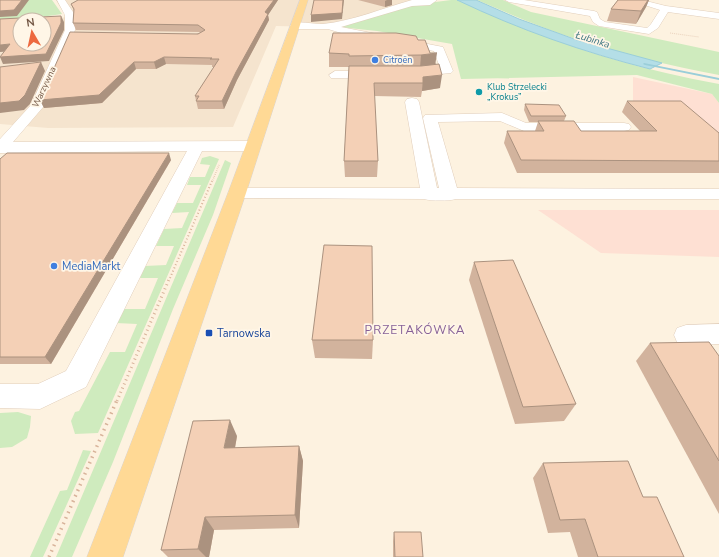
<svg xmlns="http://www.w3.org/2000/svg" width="719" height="557" viewBox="0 0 719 557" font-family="'Nunito Sans',sans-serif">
	<rect width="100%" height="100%" fill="#fdf2e0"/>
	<!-- residential -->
	<path fill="#f5e4ce" d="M61 0H416L412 3 322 27 276 26 233 127 48 128 0 124V47L20 44H44V20H24L70 17Z"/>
	<!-- commercial -->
	<g fill="#fee0d3">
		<path d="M633 77 712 94 719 103V143L633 115Z"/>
		<path d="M538 210H719V257L601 253Z"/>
	</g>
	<!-- green -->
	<g fill="#cfebbe">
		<path d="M9 0H52L62 14 41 17 0 20V9Z"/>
		<path d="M451 0H457C541 39 628 68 719 84V103L712 94 637 75 461 79 452 44 377 31 339 27 412 5Z"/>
		<path d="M477 0H503L531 12 719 52V75C671 66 623 55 576 39 542 28 510 14 477 0Z"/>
		<path d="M210 156 219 159 98 433 75 434 71 421 75 412 79 411 110 352H125L137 324 116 323 123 309H145L158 278H140L145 266 166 265 174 246H156L164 229 182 228 189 212 172 213 177 203H193L201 185H187L190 177H205L210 165 200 164 202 158Z"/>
		<path d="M225 160 231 163 213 215 173 309 113 462 72 557H56Z"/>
		<path d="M18 412 31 416 30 427 27 438 12 447 0 448V413Z"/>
		<path d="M83 450 91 451 43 557H30L60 491 67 490Z"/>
	</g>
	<!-- water -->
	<path fill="#b4dee7" stroke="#9aced9" d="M457 0H476L519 19 577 40 662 63 650 69C583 52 520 30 457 0Z"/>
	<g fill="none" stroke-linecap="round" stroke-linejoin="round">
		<!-- stream -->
		<path fill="#9aced9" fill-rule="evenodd" d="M644 63 719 78V80L645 65 643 64Z"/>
		<defs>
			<g id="minor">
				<path d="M57 0H65L75 15V30L44 106 13 142 253 141 258 143 261 146 258 149 253 151H202L86 387 40 409 0 408V384H38L66 371 187 151 0 153V139L31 105 65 30V15Z"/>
				<path d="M412 0H437L430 5 412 6 341 27 443 47 453 71 451 73 407 77 405 74 407 71 440 68 434 51 351 36 328 29H295L290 26C296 19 314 25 323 24 353 21 383 8 412 0Z"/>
				<path d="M505 0H524L594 11 597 12 600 19 605 22 647 28 651 24 660 10 629 0H642L666 6 719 13V19L668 12 658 28 649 34 599 26 593 22 590 16 509 2Z"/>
				<path d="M335 71H379L385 75 379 79 331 78 329 75Z"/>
				<path d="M412 98 417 99 419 102 437 188H439L423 118 425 115 502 113 526 123H624L629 124 631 127 629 130 624 131H524L500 121 438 122 457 188 719 189V199H456C449 201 431 201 424 199L237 198 231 197 228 193 231 189 237 188H420L405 102 407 99Z"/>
				<path d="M719 324V344L686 345 677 342 674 335 677 328 686 325Z"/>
			</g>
			<path id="major" d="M300 0H308L246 193 123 557H87L228 193Z"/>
		</defs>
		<!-- minor casing -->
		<use href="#minor" stroke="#e1cebb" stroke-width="1"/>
		<!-- major casing -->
		<use href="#major" stroke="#dbd4cf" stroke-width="1"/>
		<!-- path-far4 -->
		<path stroke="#d8b39a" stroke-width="1" stroke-dasharray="0.5 1.5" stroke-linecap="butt" d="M670 33 699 37"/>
		<!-- path-far3 -->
		<path stroke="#d8b39a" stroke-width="1.5" stroke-dasharray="0.5 1.5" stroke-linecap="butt" d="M212 182 219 165"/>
		<!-- path-far2 -->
		<path stroke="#d8b39a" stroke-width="2" stroke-dasharray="1 2.5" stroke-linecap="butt" d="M170 278 212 181"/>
		<!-- path-far1 -->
		<path stroke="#d8b39a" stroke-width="3" stroke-dasharray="1 3.5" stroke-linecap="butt" d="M117 401 170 277"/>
		<!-- path -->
		<path stroke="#d8b39a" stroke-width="3.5" stroke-dasharray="1.5 4.5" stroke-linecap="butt" d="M49 557 117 400"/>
		<!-- minor -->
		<use href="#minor" fill="#fff" fill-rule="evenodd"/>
		<!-- major -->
		<use href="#major" fill="#ffd995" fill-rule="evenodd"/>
	</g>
	<!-- wall -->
	<g fill="#d2b39d">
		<path d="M78 0H278L268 15 269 20 237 80 224 109H198L195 96 214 67H212V65L166 64 156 69H136L102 103 44 108 40 100 201 32H200L76 30 73 23 74 11 71 4Z"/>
		<path d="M358 0H392V5L385 7Z"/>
		<path d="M618 0H649L646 7 636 24 607 21 611 9Z"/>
		<path d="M418 40 430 53 436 64 440 88 422 91 421 97 374 96 378 161 377 177H345L344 161 349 67H329V53Z"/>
		<path d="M627 101 719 133V173H517L504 143 507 131H535L538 122H529L524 110 525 104 566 116 564 121 581 131H640L622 112Z"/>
		<path d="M0 159 171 160 51 364H0Z"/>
		<path d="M474 262 576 404 564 421 515 424 469 280Z"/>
		<path d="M312 340H373L372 359 315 358Z"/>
		<path d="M650 343 719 356V514L636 361Z"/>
		<path d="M237 436 235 448 299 446 303 461 299 528 214 530 209 557H168L161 550Z"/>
		<path d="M543 463 643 497 684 557H578L570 532 548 533 533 478Z"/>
		<path d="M394 532 423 557H393V541Z"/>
	</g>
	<!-- shaded-wall -->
	<g fill="#ab927f">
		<path d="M22 0H29L17 16 0 17V11Z"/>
		<path d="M274 0H278L268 15 269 20 237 80 224 109 222 101 265 12Z"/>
		<path d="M343 0H344L342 19 311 22V15Z"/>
		<path d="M387 0H392V5L385 7V1Z"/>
		<path d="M648 0H649L646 7 636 24 641 11Z"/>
		<path d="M61 16 64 22V30L49 61 3 64 0 57Z"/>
		<path d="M10 44 14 51 0 52V45Z"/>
		<path d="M437 53 435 66 420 68 421 55Z"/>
		<path d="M164 57 166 64 156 69 154 62Z"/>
		<path d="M41 62 45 71 30 104 24 110 0 113V103Z"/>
		<path d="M134 62 136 69 102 103 44 108 40 100Z"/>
		<path d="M442 75 440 88 422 91 423 77Z"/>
		<path d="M169 153 171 160 51 364 45 357Z"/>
		<path d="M230 420 237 436 232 464 224 448Z"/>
		<path d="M299 446 303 461 299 528 295 515Z"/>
		<path d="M205 517 214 530 209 557H206L198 549Z"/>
	</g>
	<!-- building -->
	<g fill="#f4d0b6" stroke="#ab927f" fill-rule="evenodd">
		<path d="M0 0H22L14 10 0 11Z"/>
		<path d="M78 0H274L265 12 268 14 236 72 222 101H196L199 96H195L219 59H210L212 58 164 57 154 62H134L99 95 40 100 70 32 198 34 205 30 198 25 73 23 74 9 71 4Z"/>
		<path d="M314 0H343L342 13 311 15Z"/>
		<path d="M618 0H648L641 11 611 9Z"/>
		<path d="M61 16V23L46 54 0 57 10 44 0 45V19ZM20 20H44V44H20Z"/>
		<path d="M333 33H396L416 36 418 40H425L430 53H437L421 55 349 56V54L329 53Z"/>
		<path d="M41 62 25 95 19 101 0 103V67Z"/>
		<path d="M439 64 442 75 423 77V83H374L378 161H344L349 66H421Z"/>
		<path d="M627 101H681L719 133V161L521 160 507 131H544L538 121H574L581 131H657Z"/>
		<path d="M525 104 559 105 566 116H531Z"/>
		<path d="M7 153H169L45 357H0V159Z"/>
		<path d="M324 245 372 246 373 340H312Z"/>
		<path d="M513 260 576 404 523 407 474 262Z"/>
		<path d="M709 342 719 356V461L650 343Z"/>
		<path d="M230 420 224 448 299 446 295 515 205 517 198 549 161 550 193 421Z"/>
		<path d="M628 461 643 497H657L684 557H598L585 519 560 520 543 463Z"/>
		<path d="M394 532H421L423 557H395Z"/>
	</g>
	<!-- markers -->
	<g fill="#3f7fe0" stroke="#fff6e7" stroke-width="1.5">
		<circle cx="375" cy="60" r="4"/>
		<circle cx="54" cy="266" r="4"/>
	</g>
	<circle fill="#0f9aa8" stroke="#fff6e7" stroke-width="1.5" cx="479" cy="92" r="4"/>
	<rect fill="#1a4fb4" stroke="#fff6e7" stroke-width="1.5" x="205" y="329" width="8" height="8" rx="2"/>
	<g text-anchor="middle" stroke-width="3.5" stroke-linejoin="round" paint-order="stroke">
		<!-- far-shop labels -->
		<g font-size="9" fill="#366cbe" stroke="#fff6e7" text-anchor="start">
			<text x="383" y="63">Citroën</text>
		</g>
		<!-- far-street labels -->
		<g font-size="9" fill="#745846" stroke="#fff6e7">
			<text transform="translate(44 87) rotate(-65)" y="3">Warzywna</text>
		</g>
		<!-- far-culture labels -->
		<g font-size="9" fill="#0d838f" stroke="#fff6e7" text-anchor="start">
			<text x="487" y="90">Klub Strzelecki<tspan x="487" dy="10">„Krokus”</tspan></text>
		</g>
		<!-- far-water labels -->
		<g font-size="10" font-style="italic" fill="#3c7582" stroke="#fff6e7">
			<text transform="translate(593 39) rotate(17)" y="4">Łubinka</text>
		</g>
		<!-- shop labels -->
		<g font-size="11" fill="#366cbe" stroke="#fff6e7" text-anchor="start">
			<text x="62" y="270">MediaMarkt</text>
		</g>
		<!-- transit labels -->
		<g font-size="11" fill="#164399" stroke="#fff6e7" text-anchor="start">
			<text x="217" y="337">Tarnowska</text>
		</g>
		<!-- neighbourhood labels -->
		<g font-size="12" letter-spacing="1" fill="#876198" stroke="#fff6e7">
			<text x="415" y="334">PRZETAKÓWKA</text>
		</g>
	</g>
	<!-- north arrow -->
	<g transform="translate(32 32) rotate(351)"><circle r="19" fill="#fff6e7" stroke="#c7b7a7"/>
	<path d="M0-3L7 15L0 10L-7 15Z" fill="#ed693f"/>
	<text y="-6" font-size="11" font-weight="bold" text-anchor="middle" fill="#745846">N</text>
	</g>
</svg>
